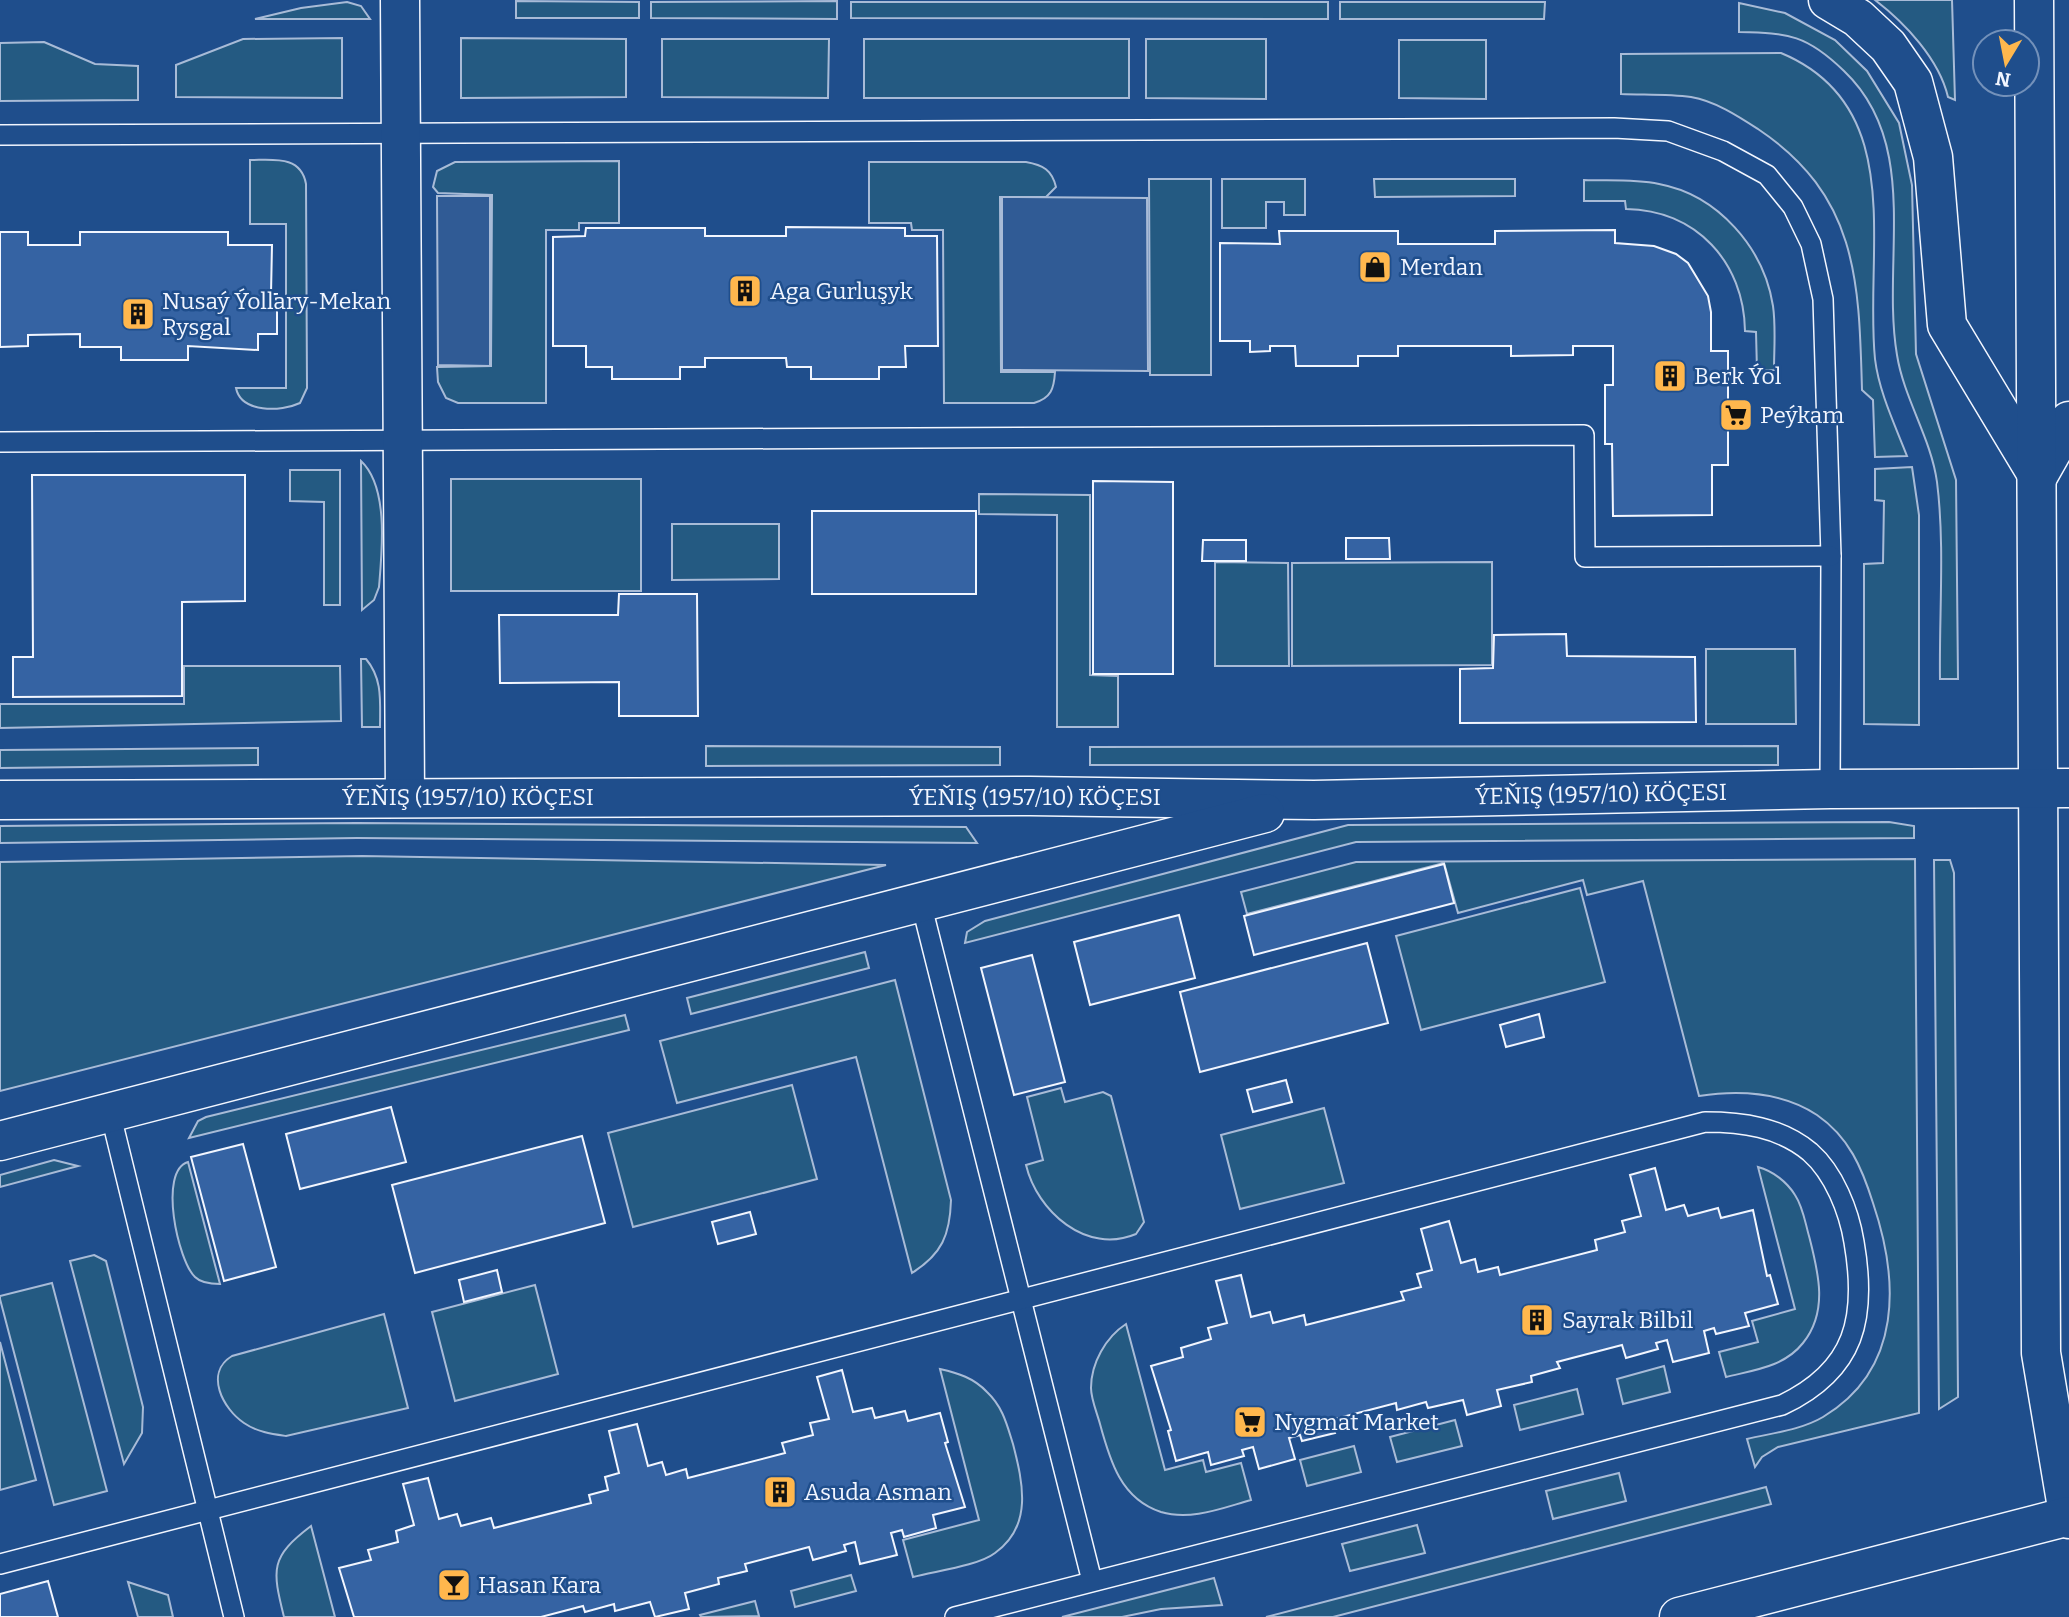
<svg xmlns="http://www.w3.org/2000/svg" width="2069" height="1617" viewBox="0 0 2069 1617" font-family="Bitter,serif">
	<rect width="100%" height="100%" fill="#1f4e8c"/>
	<!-- green -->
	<g fill="#245a82" stroke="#a8bbd7" stroke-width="2">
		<path d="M1875 0H1952L1955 100 1948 97C1939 59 1905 23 1875 0Z"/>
		<path d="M516 1 639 2V18H516Z"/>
		<path d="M837 1V19L651 18V2Z"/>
		<path d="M347 2 361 6 370 19H255L301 8Z"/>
		<path d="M851 2H1328V19L851 18Z"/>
		<path d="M1340 2H1545L1544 19H1340Z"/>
		<path d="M1739 3 1785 13 1835 40 1867 71 1899 123 1912 185 1916 354 1956 480 1958 679H1940C1939 614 1945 546 1937 482 1931 438 1904 399 1897 355 1881 261 1922 145 1844 71 1807 35 1789 33 1739 32Z"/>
		<path d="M342 38V98L176 97V65L243 39Z"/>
		<path d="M461 38 626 39V97L461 98Z"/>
		<path d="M662 39H829L828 98 662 97Z"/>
		<rect x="864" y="39" width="265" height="59"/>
		<path d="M1146 39H1266V99L1146 98Z"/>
		<path d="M1399 40H1486V99L1399 98Z"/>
		<path d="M44 42 95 64 138 66V100L0 101V43Z"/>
		<path d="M1781 53C1909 106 1864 251 1875 359 1879 392 1895 425 1907 456L1875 457 1873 400 1862 390C1859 281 1858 196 1758 129 1738 116 1715 101 1691 97 1668 94 1644 95 1621 94V54Z"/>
		<path d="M250 160C273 160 301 155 306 184L307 388 300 403C281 412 241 413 236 388H286V224H250Z"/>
		<path d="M619 161V223H579V230H546V403H458L446 398 438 382 437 367 491 366 492 195 438 193 433 187 437 171 455 162Z"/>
		<path d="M869 162H1026C1043 165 1052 170 1056 187L1046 197H1000L1001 372H1055C1054 389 1051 398 1034 403H944L943 230H912L911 223H869Z"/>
		<path d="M1149 179H1211V375H1150Z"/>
		<path d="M1222 179H1305V215H1284V202H1266V228H1222Z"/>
		<path d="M1374 179H1515V196L1375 197Z"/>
		<path d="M1584 180C1609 181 1634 179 1659 184 1718 195 1764 248 1773 306 1776 327 1774 349 1774 370L1757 371 1756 332 1745 331C1744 262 1696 210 1626 209L1625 201H1584Z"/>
		<path d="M361 461C389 487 382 551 379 587L374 600 362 610Z"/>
		<path d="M1912 467 1919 515V725L1864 724V564L1883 563 1884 501 1875 500V469Z"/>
		<path d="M290 470H340V605H324V502L290 501Z"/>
		<rect x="451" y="479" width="190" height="112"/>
		<path d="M979 494 1090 495V675L1118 676V727H1057V515L979 514Z"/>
		<path d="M672 524H779V579L672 580Z"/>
		<path d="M1215 562 1288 563 1289 666H1215Z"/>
		<path d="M1492 562V665L1292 666V563Z"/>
		<path d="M1706 649H1795L1796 724H1706Z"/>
		<path d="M361 659H366C383 679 380 702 380 727H362Z"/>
		<path d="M184 666H340L341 721 0 728V704H184Z"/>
		<path d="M706 746 1000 747V765L706 766Z"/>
		<path d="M1778 746V765H1090V747Z"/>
		<path d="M258 748V765L0 768V750Z"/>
		<path d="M1889 822 1914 826V838L1356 842 965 943 967 932 985 921 1348 825Z"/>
		<path d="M357 823 966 827 977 843 357 838 0 843V826Z"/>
		<path d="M362 856 886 865 0 1091V862Z"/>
		<path d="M1915 859 1919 1413 1778 1447 1762 1457 1755 1467 1747 1439C1772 1433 1801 1430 1823 1417 1903 1369 1899 1280 1873 1203 1862 1168 1849 1137 1817 1115 1782 1092 1739 1090 1699 1096L1643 881 1587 895 1583 880 1458 913 1444 863 1247 914 1241 892 1356 862Z"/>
		<path d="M1934 860H1950L1954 873 1958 1397 1939 1409Z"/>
		<path d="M1580 888 1605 982 1421 1030 1396 936Z"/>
		<path d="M865 952 869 968 691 1014 687 998Z"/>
		<path d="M895 980 951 1200C950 1235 942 1254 912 1273L856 1057 677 1103 660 1041Z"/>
		<path d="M625 1015 629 1030 189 1138 198 1121 206 1117Z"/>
		<path d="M792 1085 817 1179 633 1227 608 1133Z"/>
		<path d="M1061 1088 1065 1102 1103 1092 1111 1096 1144 1222 1136 1234C1086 1255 1037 1211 1026 1165L1043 1160 1027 1097Z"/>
		<path d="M1324 1108 1344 1183 1240 1209 1221 1135Z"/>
		<path d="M54 1160 78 1166 0 1187V1175Z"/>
		<path d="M188 1162 220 1284C211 1284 201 1283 195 1277 178 1261 158 1171 188 1162Z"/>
		<path d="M1758 1167C1773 1171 1787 1182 1795 1195 1803 1207 1805 1222 1809 1236 1818 1271 1829 1311 1803 1343 1784 1367 1754 1370 1726 1377L1719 1352 1758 1342 1752 1321 1795 1309Z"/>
		<path d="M94 1255 106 1261 143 1407 142 1433 124 1464 70 1261Z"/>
		<path d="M52 1283 107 1491 54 1505 0 1299V1296Z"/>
		<path d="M535 1285 558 1374 455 1401 432 1312Z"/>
		<path d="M384 1314 408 1408 286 1436C272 1434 257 1432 244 1423 223 1409 204 1373 232 1356Z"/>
		<path d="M1126 1324 1165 1470 1203 1460 1206 1472 1241 1463 1251 1500C1222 1508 1191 1521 1161 1512 1121 1499 1110 1461 1100 1424 1097 1413 1091 1399 1091 1388 1091 1363 1106 1337 1126 1324Z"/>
		<path d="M0 1342 36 1480 0 1490Z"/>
		<path d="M1664 1366 1670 1392 1623 1404 1617 1379Z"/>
		<path d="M940 1369C958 1373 974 1378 987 1392 1003 1407 1007 1425 1013 1444 1023 1483 1033 1526 995 1553 978 1566 935 1571 913 1577L903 1540 979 1520Z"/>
		<path d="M1577 1389 1583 1414 1520 1430 1514 1405Z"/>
		<path d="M1455 1420 1462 1446 1397 1462 1390 1437Z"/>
		<path d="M1354 1446 1361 1472 1307 1486 1300 1460Z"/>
		<path d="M1619 1473 1626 1501 1553 1519 1546 1491Z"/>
		<path d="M1766 1487 1771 1504 1333 1617H1266Z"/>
		<path d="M1417 1525 1425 1553 1350 1571 1342 1544Z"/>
		<path d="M311 1526 335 1617H284C272 1569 270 1557 311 1526Z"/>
		<path d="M851 1575 856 1591 795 1607 791 1591Z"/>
		<path d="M1214 1578 1222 1605 1161 1609 1122 1617H1062Z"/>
		<path d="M128 1582 168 1595 173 1617H138Z"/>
		<path d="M755 1601 759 1616 701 1617 700 1615Z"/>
	</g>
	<!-- parking -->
	<g fill="#305b95" stroke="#a8bbd7" stroke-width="2">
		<path d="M437 196H490V366L438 365Z"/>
		<path d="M1002 197 1147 198 1148 371 1002 370Z"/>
	</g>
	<!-- building -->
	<g fill="#3563a3" stroke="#f2f6ff" stroke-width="2">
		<path d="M786 227 905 228V236H937L938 346H905L906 367H879V379H811V367H787L786 358H705V367H680V379H612V367H586V346H553V237L585 236 586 228H705V236H786Z"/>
		<path d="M1615 230V243L1654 246 1676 254 1688 263 1708 296 1711 312V351H1728V465H1712V515L1613 516 1612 444H1605V385H1613V346H1573V355L1511 356V346H1398V356H1358V366H1296L1295 346H1270V351L1250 352V341H1220V243L1280 244 1279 231H1398V244H1495V231Z"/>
		<path d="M0 232H28V245H80V232H228V245H272L271 294H277V334H258V350L188 346V360H121V347H80V334L28 335V346L0 347Z"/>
		<path d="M32 475H245V601L182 602V696L13 697V657H33Z"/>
		<path d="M1093 481 1173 482V674H1093Z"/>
		<rect x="812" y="511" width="164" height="83"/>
		<path d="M1346 538H1389L1390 559H1346Z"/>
		<path d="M1203 540H1246V561H1202Z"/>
		<path d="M619 594H697L698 716H619V682L500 683 499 615H618Z"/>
		<path d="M1566 634 1567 656 1695 657 1696 722 1460 723V669L1493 668 1494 635Z"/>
		<path d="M1444 864 1454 903 1254 955 1244 916Z"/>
		<path d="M1179 915 1195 978 1090 1005 1074 942Z"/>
		<path d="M1367 943 1388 1023 1200 1072 1180 992Z"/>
		<path d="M1032 955 1065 1082 1014 1095 981 968Z"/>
		<path d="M1539 1014 1544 1037 1506 1047 1500 1025Z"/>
		<path d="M1286 1080 1292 1102 1253 1112 1247 1090Z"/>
		<path d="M391 1107 406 1162 300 1189 286 1134Z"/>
		<path d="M582 1136 605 1223 415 1273 392 1185Z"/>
		<path d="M243 1144 276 1267 224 1281 191 1157Z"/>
		<path d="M1655 1168 1666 1210 1684 1205 1688 1216 1718 1208 1721 1218 1753 1210 1767 1276 1770 1275 1778 1304 1745 1313 1749 1326 1716 1334 1714 1328 1704 1331 1709 1353 1673 1362 1667 1340 1656 1343 1658 1349 1626 1358 1622 1345 1557 1362 1560 1368 1531 1376 1532 1382 1497 1390 1501 1406 1467 1415 1463 1400 1428 1408 1426 1402 1397 1410 1396 1403 1331 1420 1335 1433 1302 1441 1300 1435 1289 1438 1295 1459 1259 1469 1253 1447 1242 1450 1244 1456 1211 1465 1208 1452 1176 1461 1168 1431 1171 1430 1151 1366 1183 1357 1181 1348 1211 1339 1208 1328 1227 1323 1216 1281 1241 1275 1251 1317 1270 1312 1273 1323 1304 1315 1306 1325 1404 1300 1401 1292 1421 1287 1417 1274 1432 1270 1421 1229 1449 1221 1461 1263 1475 1259 1478 1272 1498 1267 1500 1275 1597 1250 1595 1240 1625 1232 1622 1221 1641 1216 1630 1175Z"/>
		<path d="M750 1212 756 1234 718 1244 712 1222Z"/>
		<path d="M497 1270 502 1292 464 1302 459 1280Z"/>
		<path d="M842 1370 853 1412 872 1408 875 1418 905 1411 908 1421 940 1413 948 1442 945 1443 965 1507 933 1515 936 1528 904 1537 902 1530 891 1533 897 1555 860 1564 855 1542 844 1545 846 1551 813 1560 809 1547 745 1564 747 1571 718 1578 719 1584 685 1593 689 1609 655 1617 650 1602 615 1611 614 1604 585 1612 583 1606 541 1617H354L339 1568 371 1560 368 1550 398 1542 396 1531 414 1525 403 1484 428 1478 439 1519 457 1514 461 1526 491 1518 494 1528 591 1503 589 1495 608 1490 605 1477 619 1473 609 1431 637 1424 648 1466 662 1462 666 1475 686 1469 688 1478 785 1453 782 1443 813 1435 810 1423 829 1419 817 1377Z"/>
		<path d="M48 1581 58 1617H0V1594Z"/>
	</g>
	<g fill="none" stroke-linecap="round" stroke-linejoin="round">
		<defs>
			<g id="lane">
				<path d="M0 135 1614 128 1668 131 1723 151 1767 175 1793 207 1811 244 1823 299 1831 556 1830 789"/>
				<path d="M0 442 1584 435 1585 557 1831 556"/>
				<path d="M921 903 1092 1581"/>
				<path d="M110 1112 234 1617"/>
				<path d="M0 1564 1705 1122C1742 1122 1780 1127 1810 1152 1834 1173 1849 1211 1854 1242 1867 1317 1856 1370 1782 1405L955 1617"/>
			</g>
			<g id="street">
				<path d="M400 0 405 797"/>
				<path d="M1828 0 1858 18 1888 46 1913 82 1933 157 1947 325 2038 476 2069 421"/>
				<path d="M2034 0 2041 1353 2069 1519"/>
				<path d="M0 800 1030 796 1314 800 1830 789 2069 788"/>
				<path d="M0 1141 1265 813"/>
				<path d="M1679 1617 2069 1516"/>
			</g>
		</defs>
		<!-- lane casing -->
		<use href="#lane" stroke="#f2f6ff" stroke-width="22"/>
		<!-- street casing -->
		<use href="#street" stroke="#f2f6ff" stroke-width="41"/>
		<!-- lane -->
		<use href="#lane" stroke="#1f4e8c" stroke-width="19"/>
		<!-- street -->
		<use href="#street" stroke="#1f4e8c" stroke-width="38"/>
	</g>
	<!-- icons -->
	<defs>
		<symbol id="shop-square" viewBox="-11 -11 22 22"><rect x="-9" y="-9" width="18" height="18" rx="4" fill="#ffb74d" stroke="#1f4e8c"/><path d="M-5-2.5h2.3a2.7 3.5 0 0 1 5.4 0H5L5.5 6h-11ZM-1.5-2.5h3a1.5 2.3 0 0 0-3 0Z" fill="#111"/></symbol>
		<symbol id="building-square" viewBox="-11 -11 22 22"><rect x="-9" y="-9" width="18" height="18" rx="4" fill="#ffb74d" stroke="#1f4e8c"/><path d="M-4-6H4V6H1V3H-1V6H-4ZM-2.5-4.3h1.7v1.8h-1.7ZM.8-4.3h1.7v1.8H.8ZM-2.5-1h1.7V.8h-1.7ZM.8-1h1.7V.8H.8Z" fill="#111"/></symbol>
		<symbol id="supermarket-square" viewBox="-11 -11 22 22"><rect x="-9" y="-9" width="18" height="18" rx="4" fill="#ffb74d" stroke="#1f4e8c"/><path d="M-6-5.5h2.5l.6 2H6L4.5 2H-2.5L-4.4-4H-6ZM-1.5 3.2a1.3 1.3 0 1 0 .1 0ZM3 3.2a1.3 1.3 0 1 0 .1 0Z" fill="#111"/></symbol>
		<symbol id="bar-square" viewBox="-11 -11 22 22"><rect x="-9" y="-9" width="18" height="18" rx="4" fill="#ffb74d" stroke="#1f4e8c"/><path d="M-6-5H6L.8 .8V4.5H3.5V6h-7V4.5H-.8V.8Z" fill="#111"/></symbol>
	</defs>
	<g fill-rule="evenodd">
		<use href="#shop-square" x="1356" y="248" width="38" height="38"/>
		<use href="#building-square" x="726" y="272" width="38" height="38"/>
		<use href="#building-square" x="119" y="295" width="38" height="38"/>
		<use href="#building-square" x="1651" y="357" width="38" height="38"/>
		<use href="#supermarket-square" x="1717" y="396" width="38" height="38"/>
		<use href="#building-square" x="1518" y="1301" width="38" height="38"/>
		<use href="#supermarket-square" x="1231" y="1403" width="38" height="38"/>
		<use href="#building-square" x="761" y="1473" width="38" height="38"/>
		<use href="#bar-square" x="435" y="1566" width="38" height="38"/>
	</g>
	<g text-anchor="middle" stroke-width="5" stroke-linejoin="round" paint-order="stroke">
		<!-- poi labels -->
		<g font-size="23" fill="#f2f6ff" stroke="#1f4e8c" text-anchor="start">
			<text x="1400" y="275">Merdan</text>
			<text x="770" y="299">Aga Gurluşyk</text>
			<text x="162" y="309">Nusaý Ýollary-Mekan<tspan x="162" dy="26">Rysgal</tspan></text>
			<text x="1694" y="384">Berk Ýol</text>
			<text x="1760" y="423">Peýkam</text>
			<text x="1562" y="1328">Sayrak Bilbil</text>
			<text x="1274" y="1430">Nygmat Market</text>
			<text x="804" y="1500">Asuda Asman</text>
			<text x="478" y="1593">Hasan Kara</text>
		</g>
		<!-- street labels -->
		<g font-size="23" fill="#f2f6ff" stroke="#1f4e8c">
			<text transform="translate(1601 794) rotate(-1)" y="8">ÝEŇIŞ (1957/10) KÖÇESI</text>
			<text x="468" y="805">ÝEŇIŞ (1957/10) KÖÇESI</text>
			<text x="1035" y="805">ÝEŇIŞ (1957/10) KÖÇESI</text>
		</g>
	</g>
	<!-- north arrow -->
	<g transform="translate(2006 63) rotate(190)"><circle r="33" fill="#1f4e8c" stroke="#7391ba" stroke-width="2"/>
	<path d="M0-5L12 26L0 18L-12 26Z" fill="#ffb74d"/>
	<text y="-10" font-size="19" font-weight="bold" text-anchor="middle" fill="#f2f6ff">N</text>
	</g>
</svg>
